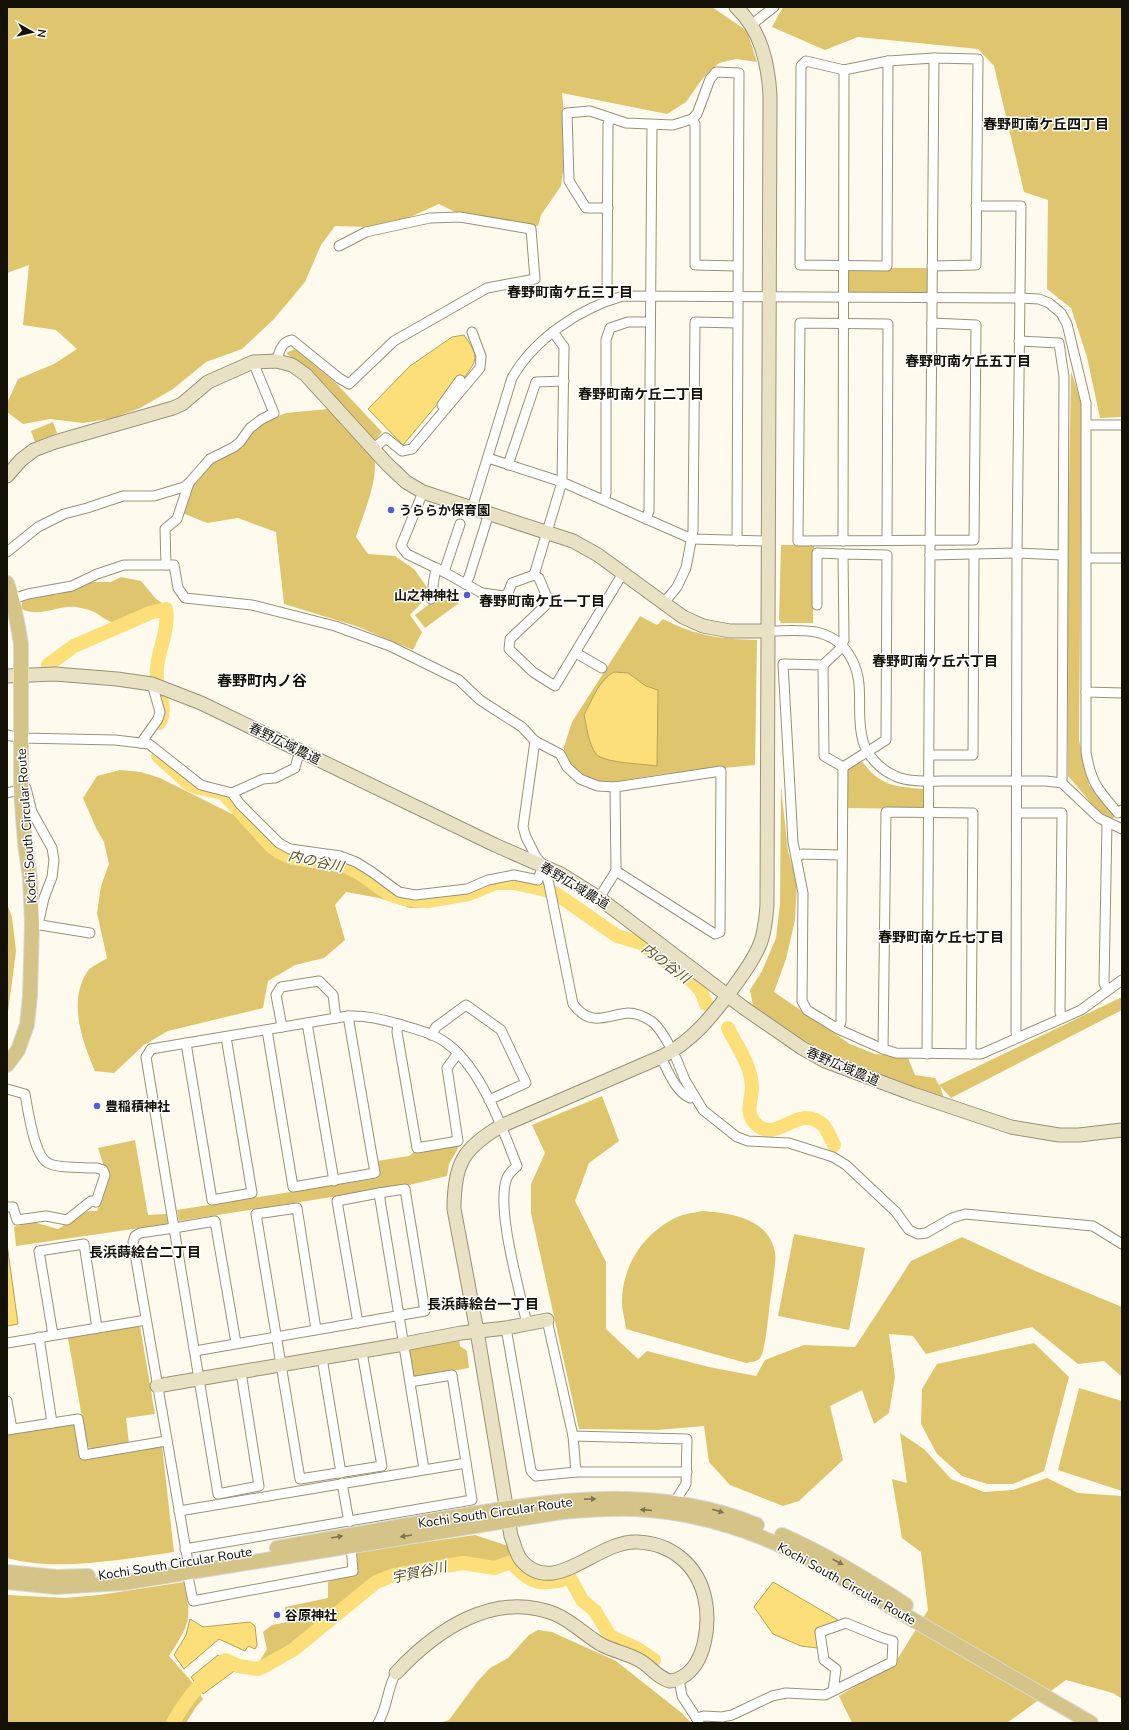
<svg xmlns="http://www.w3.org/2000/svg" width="1129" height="1730" viewBox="0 0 1129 1730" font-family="'Nunito Sans','Noto Sans JP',sans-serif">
	<rect width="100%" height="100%" fill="#fefaee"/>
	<!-- green -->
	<g fill="#dfc66e">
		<path d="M7 7H712L747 31 757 62 736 59 719 63 703 78 686 102 667 114 562 93 567 143 561 186 541 215 538 226 457 213 439 204 408 218 369 227 335 226 321 245 305 282 274 319 242 349 206 362 173 389 140 408 113 418 83 423 50 419 23 424 7 412V403L18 379 54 364 77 349 56 330 23 325 29 265 7 273Z"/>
		<path d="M783 7H1122V417L1100 418 1087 357 1071 308 1047 289 1048 200 1024 192 994 66 978 49 858 37 825 50 772 27Z"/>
		<rect x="848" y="268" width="81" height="24"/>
		<path d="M295 349 336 383 382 432 374 442 323 383 286 353Z"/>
		<path d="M1071 371 1082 405 1079 740 1089 785 1115 815 1113 819 1099 812 1068 776V555Z"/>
		<path d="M328 409C336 415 372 449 374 457 379 480 363 514 356 537L368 554 395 556 414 569 431 593 410 615 422 632 413 650 356 626 284 604 276 532 238 518 207 523 180 512 186 491 205 468 239 447 263 422 286 413Z"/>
		<path d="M53 422 57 433 35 442 31 431Z"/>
		<path d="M781 545H814L813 623H781L779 619Z"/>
		<path d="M121 577 141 581 156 599 168 607C152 610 138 621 122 623 112 625 104 618 96 613 91 610 82 608 76 607 57 605 41 618 21 609L23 599 37 593 56 595 73 587 92 582H111Z"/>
		<path d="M449 589 459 603 425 628 415 615Z"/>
		<path d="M640 616 657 625 663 619C696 636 720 639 757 640L755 765 662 774 602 784 578 774 564 757V747L572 722Z"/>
		<path d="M861 760C880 786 892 786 923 789L926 794 925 805 921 809 845 808 846 770Z"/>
		<path d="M120 770 141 772 160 778 234 815 251 825 268 849 289 864 358 875 396 888 430 894 433 907 410 908 379 898 346 892 335 905 345 940 324 958 295 965 268 981 263 1008 168 1031 144 1045 114 1073 95 1071C82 1041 68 1002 87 972 91 966 102 962 107 958L97 913 101 886 109 864 104 842 96 828 83 798 97 776Z"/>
		<path d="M781 787 788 851 797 883 795 920 786 959 774 992 850 1044 875 1054 908 1058 915 1075 935 1078 939 1085 1122 997V1010L951 1098 940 1086 944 1098 868 1074 823 1053 753 1006 750 990 762 971 776 938 780 904Z"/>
		<path d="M7 904 12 917 16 951 7 1020Z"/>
		<path d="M602 1096 619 1141 589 1163 575 1201 606 1262V1329L638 1359 647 1351 709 1367 756 1376 765 1360 804 1345 855 1347 911 1261 962 1237 1033 1270 1122 1307V1377L1104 1361 1078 1364 1032 1327 926 1354 913 1336 889 1334 895 1377 889 1413 874 1424 862 1390 830 1406 843 1460 799 1501 783 1506 730 1485 709 1462 704 1426 657 1430 579 1429 531 1213V1184L545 1153 532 1125Z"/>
		<path d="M135 1140 148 1215 166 1214 168 1224 16 1246 14 1227 33 1222 58 1229 88 1211H97L108 1179 98 1148Z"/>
		<path d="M459 1142 460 1145 449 1164 447 1176 409 1185 179 1221 177 1210 379 1178 377 1161 409 1156 414 1152Z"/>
		<path d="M702 1211C731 1213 768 1218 775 1252 777 1262 770 1298 769 1310 768 1320 765 1352 760 1358 757 1362 751 1362 746 1363L626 1329C625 1320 622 1311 622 1302 622 1266 643 1234 675 1218 683 1214 693 1213 702 1211Z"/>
		<path d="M794 1234 865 1248 849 1330 778 1316Z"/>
		<path d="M140 1326 155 1414 126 1418 129 1443 94 1450 87 1446 68 1338Z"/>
		<path d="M459 1338 460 1346 467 1351 469 1368 413 1378 407 1346Z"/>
		<path d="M1034 1343 1069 1377 1044 1471 1013 1484H987L962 1476 937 1454 921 1424 922 1389 937 1364Z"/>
		<path d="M1079 1388 1122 1401V1491L1058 1470Z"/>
		<path d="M76 1423 82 1458 162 1446 174 1552C122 1559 59 1572 7 1558V1433Z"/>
		<path d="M900 1433 924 1449 951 1479 984 1492 1013 1490 1047 1478 1078 1493 1122 1496V1699L1113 1693 1066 1680 1007 1723H852L839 1696 895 1663 928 1610 921 1552 902 1538 892 1479 907 1483Z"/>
		<path d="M475 1535 508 1546 511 1560 493 1565 470 1559 403 1569 373 1580 338 1611 295 1644 264 1663 259 1662 267 1649 263 1632 272 1625 287 1622 285 1607 328 1598V1582L358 1570 357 1552Z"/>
		<path d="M184 1582C192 1620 190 1624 169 1656L191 1681 203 1699 196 1707 186 1723H7V1595L65 1598 99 1595Z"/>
		<path d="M538 1630 552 1632 616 1661 683 1714 691 1723H439L449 1720 477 1682 490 1668 508 1658 529 1635Z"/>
	</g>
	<!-- water -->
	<g fill="#fddf79" stroke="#b7a156">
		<path d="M464 335C478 355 479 358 464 378L461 376 403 445 368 409 410 366 452 337Z"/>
		<path d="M614 672 628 673 646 686 658 690 657 766C644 764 604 763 596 754 588 743 587 727 584 715 592 700 599 680 614 672Z"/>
		<path d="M7 1244 18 1324 7 1326Z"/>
		<path d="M773 1582 838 1620 817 1630 818 1648 801 1646 773 1634 754 1607Z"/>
		<path d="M190 1619 203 1627 250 1622 255 1626 257 1645 255 1649 248 1646 245 1651 219 1639 184 1669 174 1655 186 1635Z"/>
		<path d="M218 1655 237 1669 203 1694 191 1677Z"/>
	</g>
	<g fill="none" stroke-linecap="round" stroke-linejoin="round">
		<!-- river -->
		<g stroke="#fddf79" stroke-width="14">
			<path d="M48 665 74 646 150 613 166 609C170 634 154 655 157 680"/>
			<path d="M158 689C162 700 166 713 159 723"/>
			<path d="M158 756 189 784 199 788 223 793 271 846 279 852 292 858 315 861H328L344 865 359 873 389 894 405 899 428 901 469 894 496 883H513L542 889 555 893 617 936 641 943 694 983 701 991 706 1004"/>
			<path d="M728 1028C737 1047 751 1064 752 1087 752 1099 745 1112 754 1122 776 1148 798 1100 824 1126 828 1131 831 1139 834 1145"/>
			<path d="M173 1723C184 1701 206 1676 225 1660L239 1666 257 1669 263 1667 293 1650 376 1582 394 1575 463 1563 495 1568 511 1562C531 1585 542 1586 570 1578L582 1600 595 1611 610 1636 638 1649 654 1660"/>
		</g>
		<defs>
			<g id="street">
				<path d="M751 25 774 7"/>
				<path d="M844 70 806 61 801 66 800 265 887 266 888 61"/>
				<path d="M692 119 695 124V265L737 266"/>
				<path d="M976 206H1021L1017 553 1016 1032 1017 1037"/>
				<path d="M608 208H586L569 181 567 113 590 111 626 123 673 125 692 119 697 114 710 79 716 72 739 73 737 541"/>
				<path d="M608 300 607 294 608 124 611 118"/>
				<path d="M1019 341 1059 343 1064 377 1062 783"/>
				<path d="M277 361C279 352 281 342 292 340L339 378 349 384 394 341 487 288 535 279 531 229 460 217 430 218 366 232 339 246"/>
				<path d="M442 405 460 380"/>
				<path d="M1087 425H1122"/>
				<path d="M373 449 386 438 402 451 412 449 417 443 480 368 481 356 472 332"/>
				<path d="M488 458 562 482 692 539 767 541"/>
				<path d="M508 465 536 382 564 381"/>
				<path d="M423 492 401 546 407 554 444 572 482 593 504 596 508 593 512 583 534 575 539 578 549 602 510 639 509 649 533 672 555 686 623 573"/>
				<path d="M604 500 606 493V340L610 328 628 322H650"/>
				<path d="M472 508 512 378C534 339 580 308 623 296L1020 298 1039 299 1049 303 1061 313 1067 324 1086 403V752C1091 783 1098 790 1118 813L1122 810"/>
				<path d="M646 519 649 511 652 125"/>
				<path d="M887 540 888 324 800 323 798 541 974 540 976 325 932 323"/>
				<path d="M843 541 844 70 888 61 934 58 978 59 976 265 932 266"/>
				<path d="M7 552 38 527 64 514 87 508 123 496H154L184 487 189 483 210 459 234 447 240 442 250 428 262 419 274 413 253 362"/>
				<path d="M930 555 934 58"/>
				<path d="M1087 558H1122"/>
				<path d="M166 565 165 529 177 519 189 483"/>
				<path d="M444 572 460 524"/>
				<path d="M534 575 562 482 564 347 553 332"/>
				<path d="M465 584 469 577 489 513"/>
				<path d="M13 599 28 594 72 586 97 574 124 565H174L178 588 185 598 252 605 335 626 390 646 459 680 480 700 522 727 535 741 523 827 526 837 536 857 543 865 549 884 573 1004C591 1028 606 1015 628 1013 636 1013 645 1017 651 1021 659 1026 663 1035 668 1043"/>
				<path d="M431 599C434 588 432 580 437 568"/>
				<path d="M663 604 677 587 686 568 693 531 695 322 737 323"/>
				<path d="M817 605V553L843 554"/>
				<path d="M767 631C784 631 800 629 816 632 829 635 841 642 848 653 868 682 854 711 863 741 867 756 881 770 895 776 909 783 936 781 952 781 983 781 1015 781 1046 781L1062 783 1099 818 1122 829"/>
				<path d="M576 653 602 668"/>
				<path d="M823 665 824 756 843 767"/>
				<path d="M1086 692 1122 693"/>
				<path d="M7 735 21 738 115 740 149 744 201 785 232 793 240 804 279 843 290 849 340 856 356 862 372 872 399 892 415 895 467 889 488 880 514 875 538 880 543 865"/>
				<path d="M535 741 560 754 567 767 580 779 598 786 615 787 721 771 720 932 715 934 616 871"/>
				<path d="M141 743 158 719 160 712 152 684"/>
				<path d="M930 755H973L974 555"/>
				<path d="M7 793 26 788 32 812 52 848 54 860 52 877 44 898 38 925"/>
				<path d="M232 793 263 779 275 778 295 768 300 750"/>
				<path d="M1017 813H1062L1060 1012 1062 1018"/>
				<path d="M1107 822 1104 983 1107 990"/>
				<path d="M797 856 802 854 841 855"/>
				<path d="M599 898 616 871 615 787"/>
				<path d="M34 924 90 933"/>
				<path d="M307 1023 334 1181"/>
				<path d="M398 1024 397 1032 417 1148 458 1141 447 1068 458 1053"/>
				<path d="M282 1027 276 995 281 987 319 981 333 995 336 1018"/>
				<path d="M838 1029 807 1010 802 1001 803 893 793 842 783 664 823 665 840 649 844 640 843 554 887 555 886 740 843 767 841 1022 838 1029 883 1049 896 1053 981 1054 1081 1010 1122 980"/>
				<path d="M267 1030 293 1187 375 1173 348 1016"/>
				<path d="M431 1035 436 1027 466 1005 501 1030 526 1083 489 1100"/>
				<path d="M186 1043 212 1200 252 1193 226 1037"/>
				<path d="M883 1049 886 812 973 813 971 1054"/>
				<path d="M927 1054 930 555 1017 553 1062 555"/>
				<path d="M661 1057C668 1071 675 1091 690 1098L694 1096"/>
				<path d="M676 1058 685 1080 703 1110 737 1137 748 1141 789 1143 833 1157 846 1165 896 1212 909 1230 918 1234 926 1233 952 1218 965 1214 1093 1226 1122 1244"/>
				<path d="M7 1089 25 1094C28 1110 34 1156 48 1163 59 1169 84 1167 97 1168L103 1170 105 1175 96 1202 91 1201 67 1220 46 1216 17 1220 13 1207H7"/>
				<path d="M547 1320 573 1436 687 1439 686 1484 674 1503"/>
				<path d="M358 1323 337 1201 379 1193 424 1469"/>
				<path d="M506 1328 531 1471 536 1476 576 1472H687"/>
				<path d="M316 1329 297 1208 256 1214 300 1479 382 1466 362 1352"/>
				<path d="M53 1335 39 1251 84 1244 97 1328"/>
				<path d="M39 1337 52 1423"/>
				<path d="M7 1343 146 1320"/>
				<path d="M236 1343 215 1221 174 1228 146 1057 151 1049 348 1016C367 1015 384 1020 402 1025 418 1030 436 1034 449 1045 482 1071 502 1127 517 1166 514 1169 509 1173 507 1178 495 1206 520 1292 527 1324"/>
				<path d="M195 1351 425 1311 405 1189 379 1193"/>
				<path d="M322 1358 341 1473"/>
				<path d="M7 1401 12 1429"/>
				<path d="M7 1430 78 1419 84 1455 166 1441"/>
				<path d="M573 1436 576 1472"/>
				<path d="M342 1483 349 1522"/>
				<path d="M179 1511 466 1463"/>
				<path d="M185 1549 472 1500 452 1375 410 1382"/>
				<path d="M188 1562 133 1242 135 1236 140 1233 174 1228 218 1494 259 1486 241 1372"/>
				<path d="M187 1572 193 1601 353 1571 351 1545"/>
				<path d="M679 1679 682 1696 699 1722"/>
				<path d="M696 1718 704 1716 722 1717 732 1715 772 1696 786 1693 825 1695 892 1662 893 1641 880 1637 846 1623 820 1632 824 1660 836 1669 833 1691"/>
				<path d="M378 1723C388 1707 387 1688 396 1673"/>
			</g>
			<g id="secondary">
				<path d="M7 476 21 460 34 450 55 442 173 408 182 404 208 382 253 362 277 361 292 365 306 375 387 464 406 482 423 492 573 541 598 555 683 617 703 626 730 631H767"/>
				<path d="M7 676 55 674 117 679 152 684 201 703 495 845 561 874 599 898 744 1008 802 1048 825 1061 913 1094 1011 1127 1059 1135H1079L1122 1130"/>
				<path d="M157 1386 404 1344 461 1333 506 1328 547 1320"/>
				<path d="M396 1673C436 1630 494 1590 555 1614 572 1621 586 1636 602 1645 614 1651 628 1654 639 1660 649 1665 659 1679 670 1681 673 1681 679 1679 682 1677 706 1664 710 1623 705 1599 698 1565 671 1543 637 1542 597 1540 554 1599 521 1560 516 1554 514 1543 511 1536L477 1331 454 1209C454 1164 463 1148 501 1126L661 1057C692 1042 713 1015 733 988 743 974 754 960 760 944 765 932 766 918 767 905L770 95C768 63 761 30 736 7"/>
			</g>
			<g id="primary">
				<path d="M7 583C14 604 18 624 21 645V790L25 844 30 878 32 924 30 996 27 1025 18 1050 7 1065"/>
				<path d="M782 1535C827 1555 865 1578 906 1605"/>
				<path d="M277 1548C334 1538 390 1528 447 1518 552 1500 654 1483 757 1525"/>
				<path d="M7 1572 56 1577 88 1576"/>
				<path d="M7 1582 56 1587 123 1583 562 1512C586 1510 611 1508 635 1509 696 1512 752 1530 805 1557L1091 1723"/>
			</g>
		</defs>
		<!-- street casing -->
		<use href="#street" stroke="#9a9276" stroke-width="11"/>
		<!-- secondary casing -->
		<use href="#secondary" stroke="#9a9276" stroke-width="15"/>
		<!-- primary casing -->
		<use href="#primary" stroke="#d9d9d7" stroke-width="16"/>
		<!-- street -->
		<use href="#street" stroke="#fff" stroke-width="9"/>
		<!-- secondary -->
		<use href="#secondary" stroke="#e9e1c3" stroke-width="13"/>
		<!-- primary -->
		<use href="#primary" stroke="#d4c488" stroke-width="14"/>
	</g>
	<!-- one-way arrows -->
	<defs><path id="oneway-solid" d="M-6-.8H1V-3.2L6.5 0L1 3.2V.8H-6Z"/></defs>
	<g fill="#7d734e">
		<use href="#oneway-solid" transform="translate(590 1499) rotate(-2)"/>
		<use href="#oneway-solid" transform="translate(646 1510) rotate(-175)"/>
		<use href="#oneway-solid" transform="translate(718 1511) rotate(18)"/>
		<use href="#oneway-solid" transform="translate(406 1536) rotate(171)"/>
		<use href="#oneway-solid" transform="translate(337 1537) rotate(-10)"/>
		<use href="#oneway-solid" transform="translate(838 1562) rotate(28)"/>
	</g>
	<!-- markers -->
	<g fill="#515fd5" stroke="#fff" stroke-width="1.5">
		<circle cx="391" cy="510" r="4"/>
		<circle cx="467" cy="595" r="4"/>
		<circle cx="97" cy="1106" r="4"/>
		<circle cx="277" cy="1615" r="4"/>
	</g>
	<g text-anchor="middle" stroke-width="3" stroke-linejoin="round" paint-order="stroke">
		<!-- poi labels -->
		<g font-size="13" font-weight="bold" fill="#131006" stroke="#fff" text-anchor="start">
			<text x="399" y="515">うららか保育園</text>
			<text x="459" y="600" text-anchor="end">山之神神社</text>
			<text x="105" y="1111">豊稲積神社</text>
			<text x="285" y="1620">谷原神社</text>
		</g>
		<!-- street labels -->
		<g font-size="13" fill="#131006" stroke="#fff">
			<text transform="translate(285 743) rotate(26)" y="5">春野広域農道</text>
			<text transform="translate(26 826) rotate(-94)" y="5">Kochi South Circular Route</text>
			<text transform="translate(575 885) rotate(31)" y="5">春野広域農道</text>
			<text transform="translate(843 1066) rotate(23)" y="5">春野広域農道</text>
			<text transform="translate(495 1512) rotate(-8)" y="5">Kochi South Circular Route</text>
			<text transform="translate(175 1563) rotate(-9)" y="5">Kochi South Circular Route</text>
			<text transform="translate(847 1583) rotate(29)" y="5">Kochi South Circular Route</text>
		</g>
		<!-- neighbourhood labels -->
		<g font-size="14" font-weight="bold" fill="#131006" stroke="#fff">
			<text x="1046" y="129">春野町南ケ丘四丁目</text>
			<text x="570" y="297">春野町南ケ丘三丁目</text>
			<text x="968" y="366">春野町南ケ丘五丁目</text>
			<text x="641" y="399">春野町南ケ丘二丁目</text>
			<text x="542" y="606">春野町南ケ丘一丁目</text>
			<text x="935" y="666">春野町南ケ丘六丁目</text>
			<text x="941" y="942">春野町南ケ丘七丁目</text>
			<text x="145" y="1257">長浜蒔絵台二丁目</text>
			<text x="483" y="1309">長浜蒔絵台一丁目</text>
		</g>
		<!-- water labels -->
		<g font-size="14" font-style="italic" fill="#5b4f25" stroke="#fff">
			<text transform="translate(316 861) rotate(12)" y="5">内の谷川</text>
			<text transform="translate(666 963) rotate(37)" y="5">内の谷川</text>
			<text transform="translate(419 1572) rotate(-12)" y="5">宇賀谷川</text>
		</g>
		<!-- quarter labels -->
		<g font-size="15" font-weight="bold" fill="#131006" stroke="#fff">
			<text x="262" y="686">春野町内ノ谷</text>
		</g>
	</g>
	<!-- border -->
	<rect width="1129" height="1730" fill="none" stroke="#131006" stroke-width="16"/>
	<!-- north arrow -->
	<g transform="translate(32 32) rotate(98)" stroke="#ffffff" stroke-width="3" paint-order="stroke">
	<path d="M0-3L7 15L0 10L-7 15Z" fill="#131006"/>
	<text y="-6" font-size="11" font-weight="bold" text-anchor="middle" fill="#131006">N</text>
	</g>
</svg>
